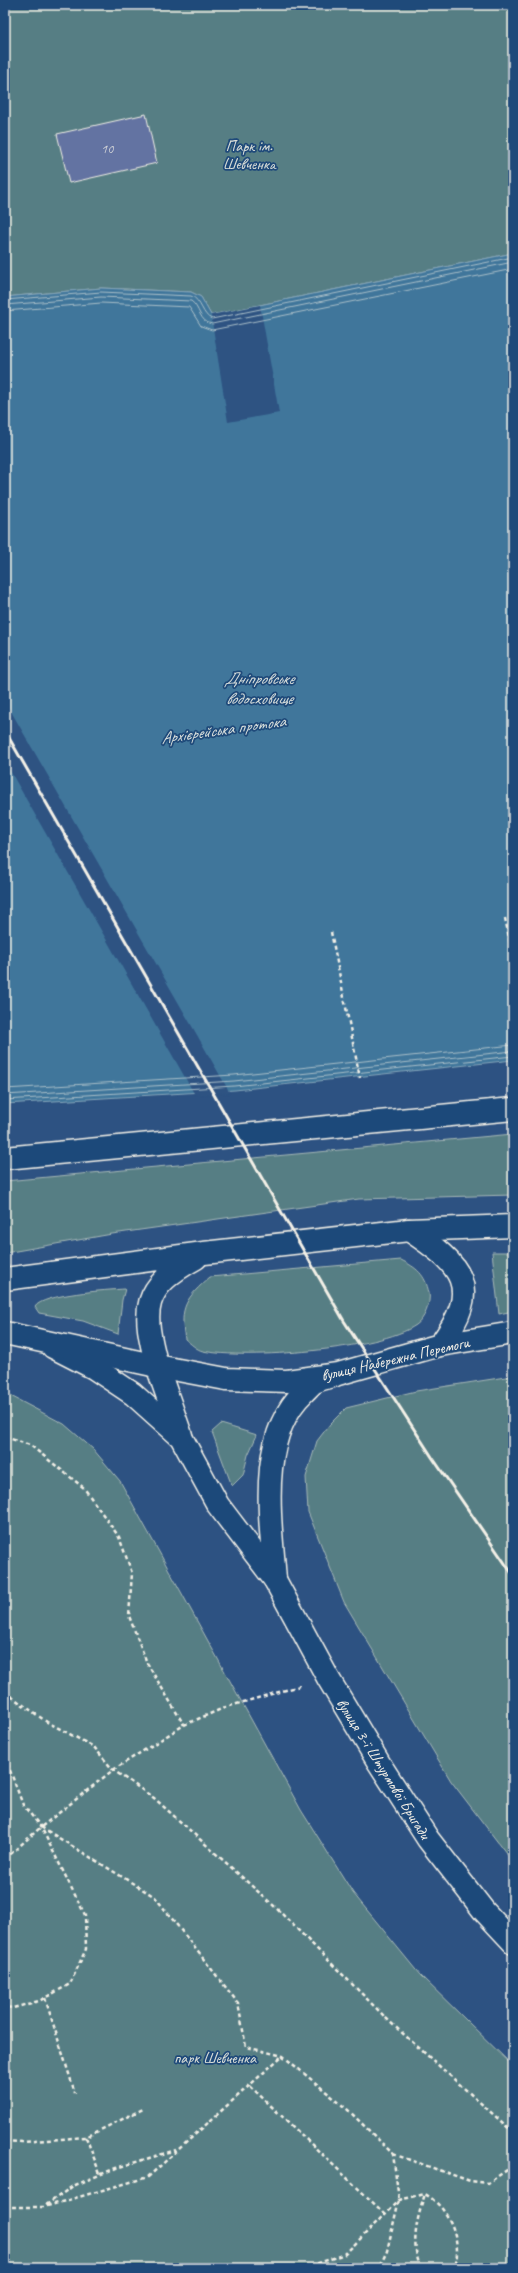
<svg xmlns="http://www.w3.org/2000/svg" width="518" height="2273" viewBox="0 0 518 2273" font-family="Caveat,sans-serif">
	<rect width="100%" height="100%" fill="#2d5282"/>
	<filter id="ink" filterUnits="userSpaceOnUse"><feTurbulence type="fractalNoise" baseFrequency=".025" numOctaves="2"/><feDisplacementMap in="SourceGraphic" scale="8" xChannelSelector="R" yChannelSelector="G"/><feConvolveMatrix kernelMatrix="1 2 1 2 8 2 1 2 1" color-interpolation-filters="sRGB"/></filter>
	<g filter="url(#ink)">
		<!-- green -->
		<g fill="#577e84" stroke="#a6b8b6">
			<path d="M5 5H513V253L211 315 201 297 191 292 101 288 5 297Z"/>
			<path d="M513 1134V1195L359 1199 112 1234 5 1253V1181Z"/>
			<path d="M492 1252H513V1311L499 1314Z"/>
			<path d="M401 1260C417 1268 425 1274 429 1293 431 1303 424 1320 416 1325 380 1350 245 1360 203 1351 197 1350 190 1343 185 1339 179 1307 186 1298 210 1277Z"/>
			<path d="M125 1289 122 1300 118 1334 83 1321 39 1313 35 1307C42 1294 108 1290 125 1289Z"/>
			<path d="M512 1376H513V1862L451 1781 344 1602 308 1512 306 1477 317 1441 330 1424 346 1408 416 1391Z"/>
			<path d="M5 1393 64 1424 93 1449 120 1481 301 1810 353 1893 420 1975 513 2066V2268H5Z"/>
			<path d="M221 1424 257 1435 248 1455 243 1475 232 1486 212 1432Z"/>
		</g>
		<!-- water -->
		<path fill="#3f769b" stroke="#87a7ba" d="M513 253V1060L235 1090 5 1104V297L101 288 191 292 201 297 211 315Z"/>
		<!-- pier -->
		<g fill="#2d5282">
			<path d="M260 305 279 413 228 422 211 315Z"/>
			<path d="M5 701 197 1035 230 1093 195 1095 170 1051 5 762Z"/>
		</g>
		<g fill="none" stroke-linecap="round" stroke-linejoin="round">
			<!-- shore -->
			<g stroke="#acc0c9" stroke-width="1">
				<path d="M5 300 101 292 191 296C202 300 202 316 212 319L513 257"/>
				<path d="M5 305 101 297 191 301C200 307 199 322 212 324L513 262"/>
				<path d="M5 311 101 303 189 307 201 326 212 330 513 269"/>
				<path d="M5 1089 234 1075 513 1045"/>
				<path d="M5 1095 234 1081 513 1051"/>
				<path d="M5 1100 234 1086 513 1056"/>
			</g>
		</g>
		<!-- building -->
		<path fill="#6373a2" stroke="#f4f1e8" d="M146 114 157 163 69 183 57 134Z"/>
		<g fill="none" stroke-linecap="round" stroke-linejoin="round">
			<defs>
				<path id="pedestrian" d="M5 1158 513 1109"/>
				<g id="secondary">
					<path d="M53 1347 94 1368 133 1394 181 1437 218 1505 275 1580 328 1678 379 1763 428 1839 484 1911 513 1942"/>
					<path d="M157 1366 181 1435"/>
					<path d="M275 1580C271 1522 256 1437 304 1392 307 1389 311 1384 315 1382 320 1379 327 1378 333 1376"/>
				</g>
				<g id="primary">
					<path d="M409 1230C462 1265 483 1287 440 1345"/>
					<path d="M5 1279 204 1253 409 1230 513 1226"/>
					<path d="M5 1333 157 1366 226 1379 287 1381 338 1374 440 1345 513 1333"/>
					<path d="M157 1366C142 1309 141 1288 196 1258"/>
				</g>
			</defs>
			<!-- pedestrian casing -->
			<use href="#pedestrian" stroke="#f4f1e8" stroke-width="25"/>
			<!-- secondary casing -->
			<use href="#secondary" stroke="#f4f1e8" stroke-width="25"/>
			<!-- primary casing -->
			<use href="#primary" stroke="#f4f1e8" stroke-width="25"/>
			<!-- path -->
			<g stroke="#f4f1e8" stroke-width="2.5" stroke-dasharray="4 3" stroke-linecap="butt">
				<path d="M505 918 513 957"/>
				<path d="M331 932 360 1078"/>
				<path d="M5 1437 30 1445 84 1488 119 1537 132 1573 129 1616 147 1663 184 1725"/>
				<path d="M5 1692 47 1722 94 1747 113 1770 154 1798 274 1906 390 2022 513 2132"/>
				<path d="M5 1757 23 1805 41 1827 85 1915 86 1949 70 1984 39 2001 13 2008 5 2007"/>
				<path d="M41 1827 155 1897 238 2003 246 2047 283 2056 348 2110 393 2154 399 2200 387 2251 379 2268"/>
				<path d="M5 1859 41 1827 113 1770 184 1725 226 1707 300 1686"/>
				<path d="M45 1998 75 2093"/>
				<path d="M250 2086 385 2214"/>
				<path d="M86 2137 100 2174"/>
				<path d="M5 2141 22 2142 86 2137 145 2108"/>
				<path d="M393 2154 470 2181 488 2183 513 2166"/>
				<path d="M46 2205 73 2186 116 2168 176 2150"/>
				<path d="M5 2207H44L148 2177 282 2056"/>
				<path d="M304 2268 345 2254 399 2200 425 2194C450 2209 462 2239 455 2268"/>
				<path d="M421 2268C410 2244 417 2219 425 2194"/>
			</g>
			<!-- pedestrian -->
			<use href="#pedestrian" stroke="#1f4a7a" stroke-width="22"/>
			<!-- secondary -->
			<use href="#secondary" stroke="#1f4a7a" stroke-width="22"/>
			<!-- primary -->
			<use href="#primary" stroke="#1f4a7a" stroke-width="22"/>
			<!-- rail -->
			<path stroke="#f4f1e8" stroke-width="3" d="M5 731 344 1321 432 1457 513 1575"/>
		</g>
	</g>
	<g text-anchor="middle" stroke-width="3.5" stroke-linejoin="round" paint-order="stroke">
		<!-- number labels -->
		<g font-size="14" fill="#d0d2d6">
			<text x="107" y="153">10</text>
		</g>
		<!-- park labels -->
		<g font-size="16" fill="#dce0d9" stroke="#1f4a7a">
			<text x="249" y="151">Парк iм.<tspan x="249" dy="18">Шевченка</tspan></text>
			<text x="215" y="2063">парк Шевченка</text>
		</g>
		<!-- street labels -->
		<g font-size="16" fill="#f4f1e8" stroke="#1f4a7a">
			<text transform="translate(395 1358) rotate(-13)" y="6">вулиця Набережна Перемоги</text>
			<text transform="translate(384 1768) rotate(58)" y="6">вулиця 3-ї Штурмової Бригади</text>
		</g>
		<!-- water labels -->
		<g font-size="17" font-style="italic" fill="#d9dfdc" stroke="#1f4a7a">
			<text x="259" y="684">Дніпровське<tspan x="259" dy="20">водосховище</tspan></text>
			<text transform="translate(223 729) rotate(-8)" y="6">Архієрейська протока</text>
		</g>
	</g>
	<!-- margin -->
	<rect width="518" height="2273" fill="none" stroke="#1f4a7a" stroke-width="20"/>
	<rect x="10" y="10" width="498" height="2253" fill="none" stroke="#f4f1e8" stroke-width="1.5" filter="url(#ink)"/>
</svg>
